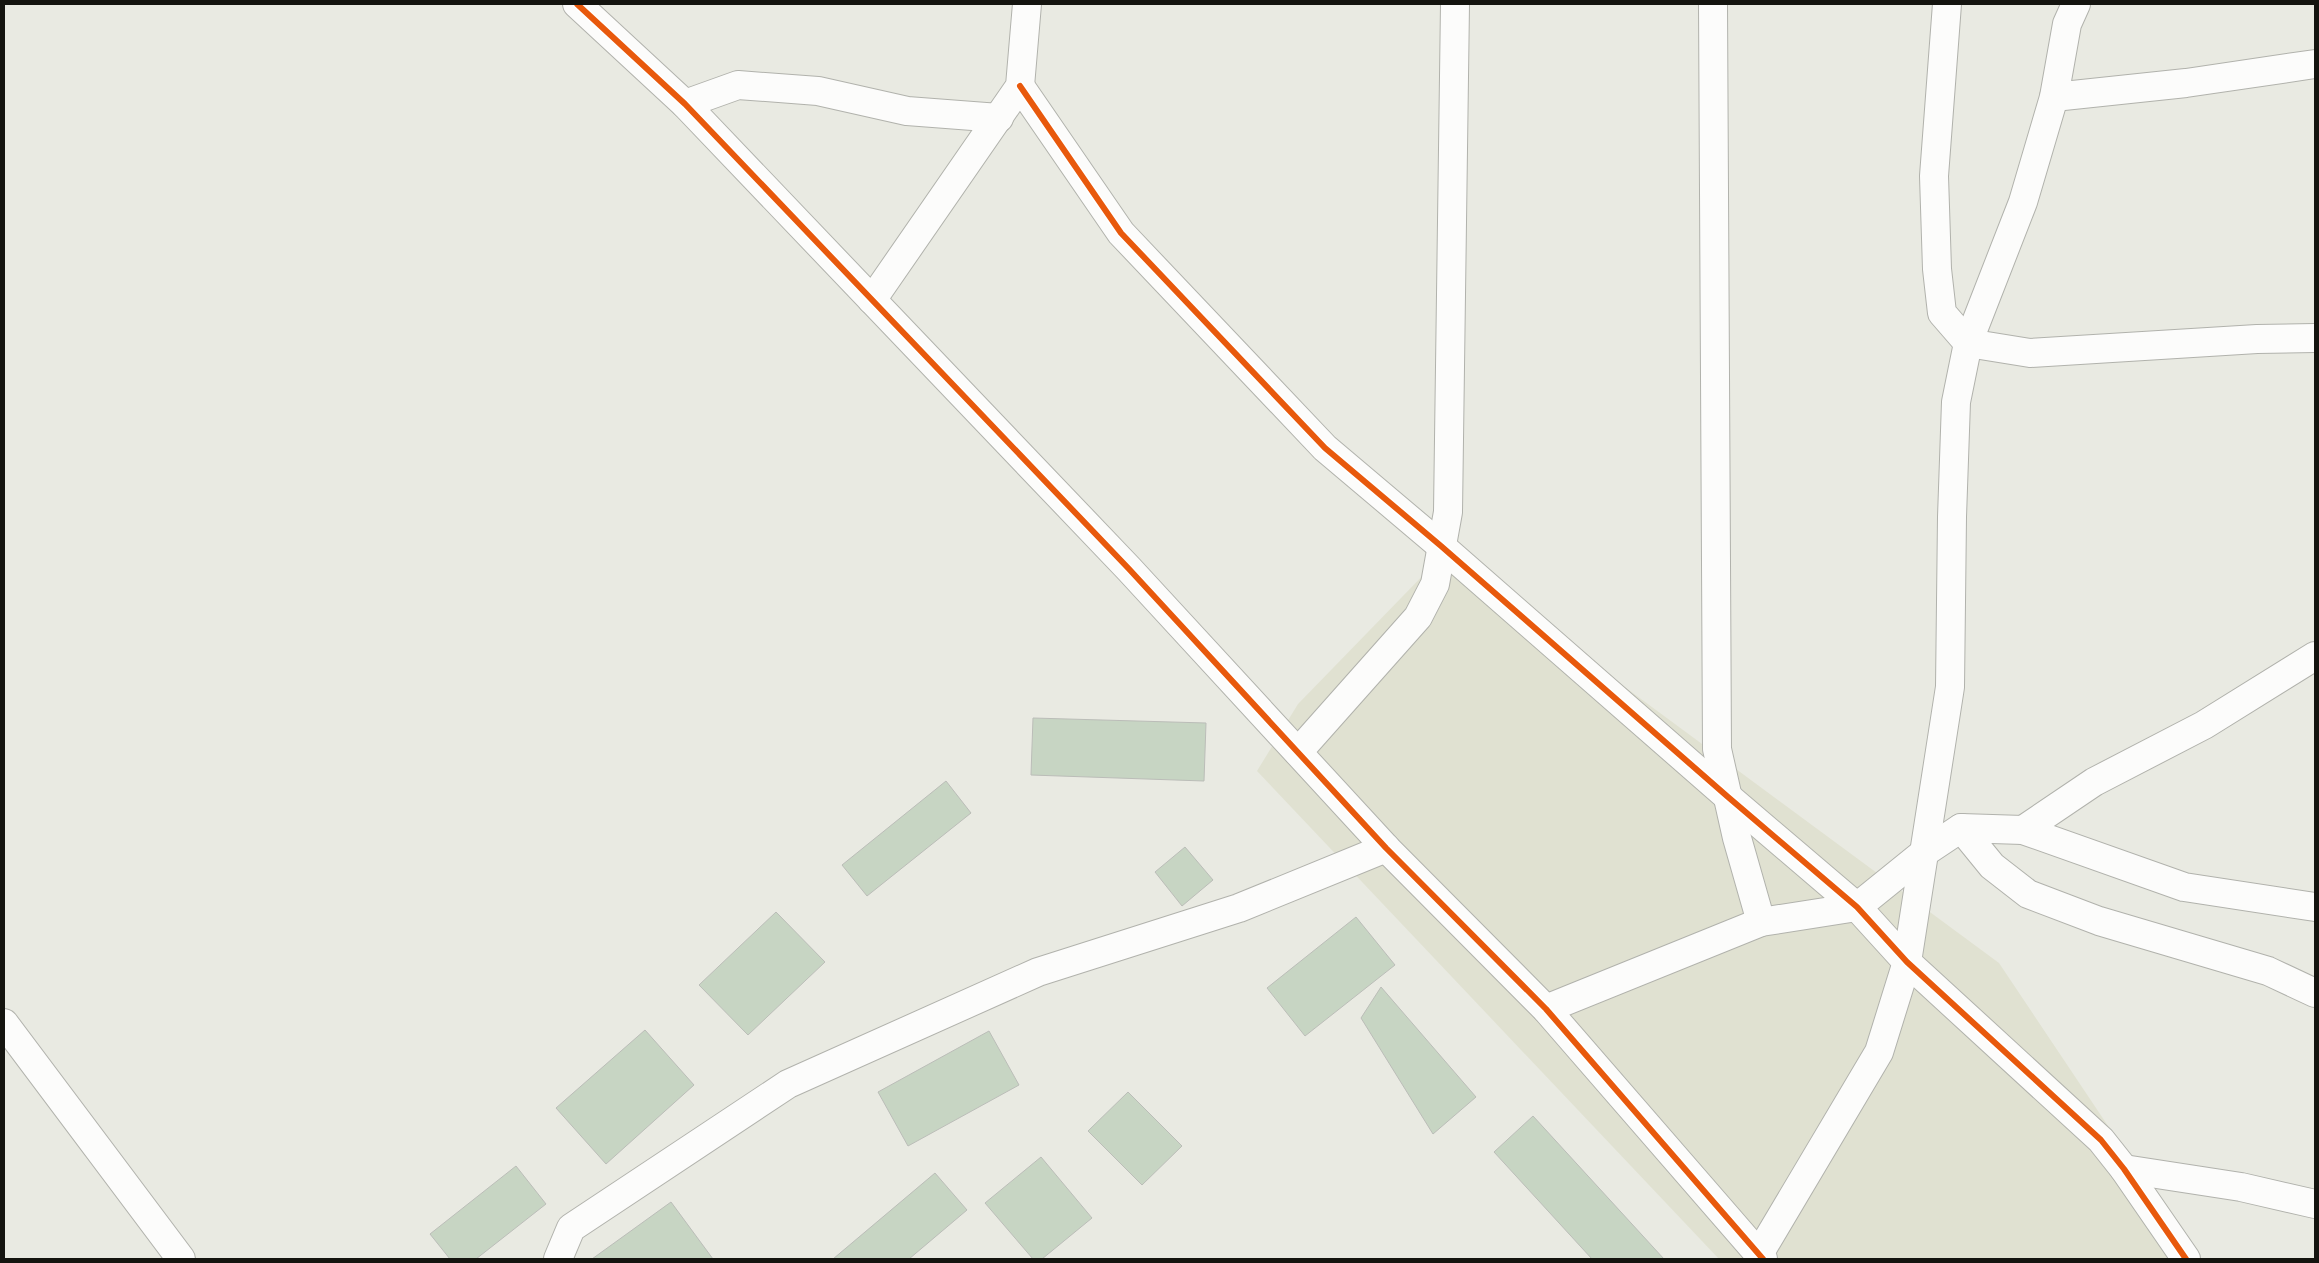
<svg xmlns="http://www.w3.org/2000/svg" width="2319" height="1263" viewBox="0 0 2319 1263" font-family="Poppins,sans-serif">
	<rect width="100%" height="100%" fill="#e9eae2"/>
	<!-- built -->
	<path fill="#e0e1d1" d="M1454 561 1999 963 2197 1259H1719L1257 771 1298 704 1436 562Z"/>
	<!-- building -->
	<g fill="#c7d5c3" stroke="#bbbdb8">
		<path d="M1033 718 1206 723 1204 781 1031 775Z"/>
		<path d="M946 781 971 813 867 896 842 865Z"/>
		<path d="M1185 847 1213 880 1182 906 1155 872Z"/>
		<path d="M776 912 825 962 748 1035 699 985Z"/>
		<path d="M1356 917 1395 965 1305 1036 1267 988Z"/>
		<path d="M1381 987 1476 1097 1433 1134 1361 1018Z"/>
		<path d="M645 1030 694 1085 606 1164 556 1108Z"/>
		<path d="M989 1031 1019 1085 908 1146 878 1092Z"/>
		<path d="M1128 1092 1182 1146 1142 1185 1088 1131Z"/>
		<path d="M1533 1116 1664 1259H1592L1494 1152Z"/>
		<path d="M1041 1157 1092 1218 1042 1259H1033L985 1203Z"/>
		<path d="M516 1166 546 1204 476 1259H450L430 1234Z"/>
		<path d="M935 1173 967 1210 909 1259H833Z"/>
		<path d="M671 1202 713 1259H592Z"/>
	</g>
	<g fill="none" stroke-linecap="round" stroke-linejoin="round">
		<defs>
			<g id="minor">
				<path d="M577 4 685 104 1129 569 1386 848 1546 1009 1763 1259"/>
				<path d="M1713 4 1717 749 1737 838 1761 922"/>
				<path d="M1947 4 1934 176 1937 269 1942 313 1968 343 2030 353 2257 339 2315 338"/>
				<path d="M1020 86 1121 233 1325 448 1441 546 1728 797 1857 907 1907 962 2101 1140 2124 1169 2186 1259"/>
				<path d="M2054 97 2186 83 2315 64"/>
				<path d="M685 104 738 85 818 91 907 111 999 118"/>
				<path d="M872 300 1020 86 1027 4"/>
				<path d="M1298 752 1418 617 1435 584 1448 512 1455 4"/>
				<path d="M1961 828 1992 866 2028 894 2099 921 2268 971 2315 993"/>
				<path d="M2023 830 2094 782 2204 725 2315 656"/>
				<path d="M1546 1009 1761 922 1857 907 1925 852 1961 828 2023 830 2184 887 2315 907"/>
				<path d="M4 1023 181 1259"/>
				<path d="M2124 1169 2241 1187 2315 1204"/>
				<path d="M1759 1254 1879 1052 1907 962 1950 687 1952 517 1956 402 1968 343 2023 202 2054 97 2067 24 2076 4"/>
				<path d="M558 1259 571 1228 788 1084 1038 972 1239 908 1386 848"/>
			</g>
		</defs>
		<!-- minor casing -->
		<use href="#minor" stroke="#b1b2ac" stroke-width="30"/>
		<!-- minor -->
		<use href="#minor" stroke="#fcfcfb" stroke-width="28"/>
		<defs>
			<g id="cycleway">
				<path d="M577 4 685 104 1129 569 1386 848 1546 1009 1763 1259"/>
				<path d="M1020 86 1121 233 1325 448 1441 546 1728 797 1857 907 1907 962 2101 1140 2124 1169 2186 1259"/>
			</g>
		</defs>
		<!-- cycleway casing -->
		<use href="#cycleway" stroke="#fff" stroke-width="9"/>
		<!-- cycleway -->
		<use href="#cycleway" stroke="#e8590c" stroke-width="6"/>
	</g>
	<!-- border -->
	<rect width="2319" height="1263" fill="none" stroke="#14140f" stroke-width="10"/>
</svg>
